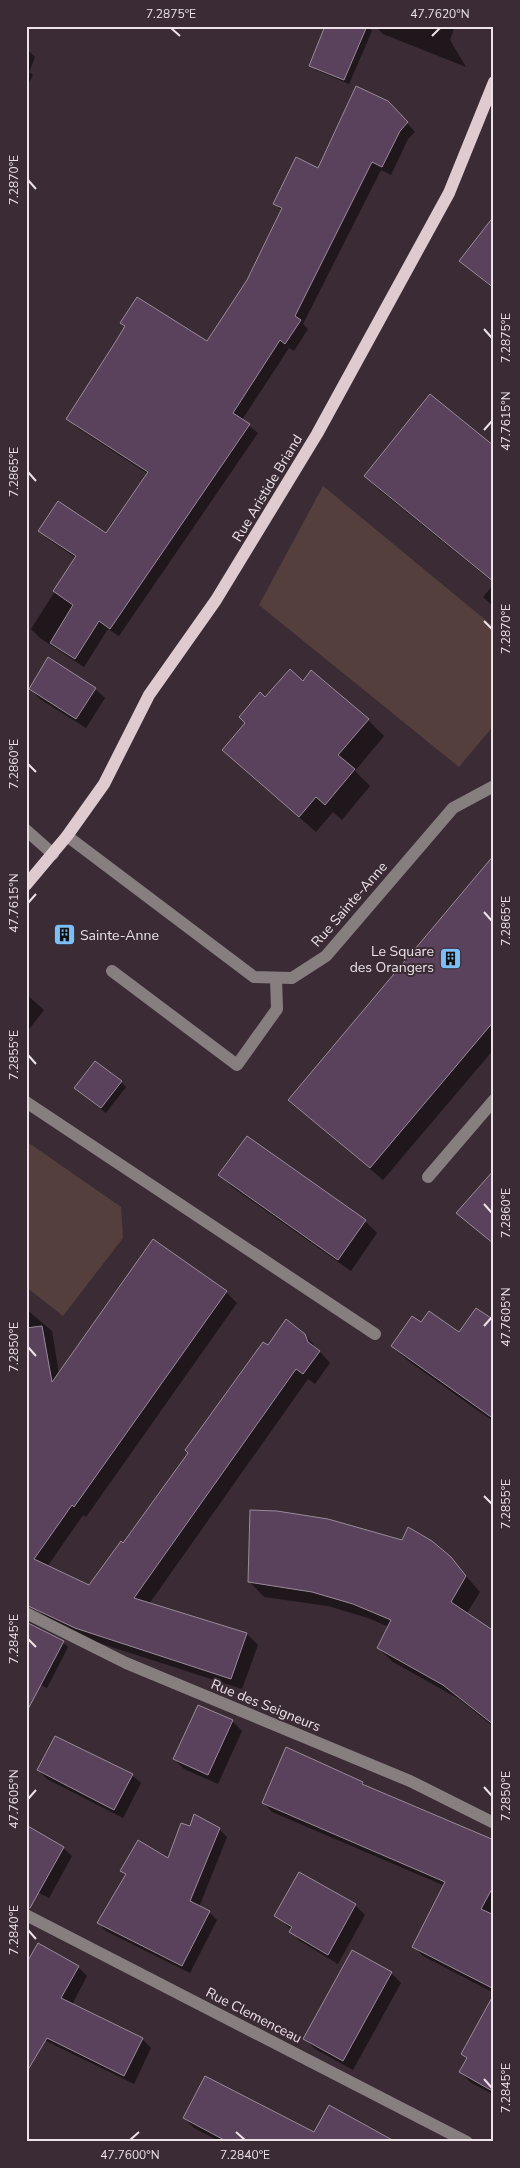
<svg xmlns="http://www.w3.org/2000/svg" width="520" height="2168" viewBox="0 0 520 2168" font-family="'Nunito Sans',sans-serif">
	<rect width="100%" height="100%" fill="#3a2b34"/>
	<!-- green -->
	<g fill="#553f3d">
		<path d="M323 486 494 627V725L459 767 259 605Z"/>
		<path d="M26 1141 121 1207 123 1238 63 1316 26 1287Z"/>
	</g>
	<!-- shadow -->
	<g fill="#0007">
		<path d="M327 26H368L372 31 349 84 316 70 311 65Z"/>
		<path d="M375 26H455L450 40 466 67 383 34Z"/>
		<path d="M26 48 35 57 29 72 33 75 26 89Z"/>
		<path d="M397 112 415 132 408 139 391 175 381 170 303 324 308 329 294 351 289 348 242 420 258 433 119 636 108 629 84 667 40 638 31 629 76 558 48 539 39 530 107 535 148 474 76 427 68 418 126 327 122 323 208 343 248 280 282 211 274 203Z"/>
		<path d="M494 226V289L460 261Z"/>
		<path d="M494 447V583L378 489 365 476Z"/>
		<path d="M494 584V607L483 597Z"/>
		<path d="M303 682 368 720 384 736 355 771 370 786 342 820 333 812 316 832 223 750 266 699Z"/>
		<path d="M30 689H95L105 698 86 728 40 699Z"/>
		<path d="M494 857V1049L383 1180 303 1112Z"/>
		<path d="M26 994 44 1010 26 1033Z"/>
		<path d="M121 1082 126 1087 106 1113 81 1093Z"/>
		<path d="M494 1171V1245L458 1213Z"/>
		<path d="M220 1175 365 1221 377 1233 351 1271 232 1187Z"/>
		<path d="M153 1240 226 1292 237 1303 86 1517 83 1515 47 1567 89 1586 124 1545 268 1347 305 1335 330 1363 315 1384 308 1379 149 1604 247 1634 258 1645 242 1689 87 1639 50 1621 26 1599V1309L52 1331 59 1374Z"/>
		<path d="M494 1322V1422L407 1360 392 1346 421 1324 459 1334Z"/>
		<path d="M450 1558 480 1592 467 1613 494 1633V1727L459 1699 393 1662 378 1648 389 1627 368 1618 328 1606 264 1597 250 1582Z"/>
		<path d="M63 1642 68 1647 47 1688 26 1678Z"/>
		<path d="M232 1721 242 1731 218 1784 184 1769 174 1759Z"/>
		<path d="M287 1749 363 1783 367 1787 494 1842V1912L492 1916 494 1917V1993L423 1956 414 1947 445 1886 272 1812 263 1802Z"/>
		<path d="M38 1770 132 1775 141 1783 123 1818 47 1779Z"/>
		<path d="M219 1829 227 1837 199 1907 209 1912 217 1920 190 1973 106 1931 98 1923 127 1875 122 1870 168 1860Z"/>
		<path d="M63 1848 72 1856 49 1898 26 1886Z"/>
		<path d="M355 1905 365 1915 338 1964 300 1941 291 1932 292 1930 276 1916Z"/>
		<path d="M353 1952 391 1973 401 1983 353 2070 315 2049 305 2039Z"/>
		<path d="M78 1967 87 1976 72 2005 142 2039 151 2048 134 2084 38 2037Z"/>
		<path d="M494 2035V2095L470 2082 461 2072 468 2060 462 2054Z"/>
		<path d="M184 2118 315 2134 395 2142H221L194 2128Z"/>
	</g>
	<!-- building -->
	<g fill="#5b425c" stroke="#998b99">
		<path d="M325 26H367L344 80 309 66Z"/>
		<path d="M356 86 388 101 408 122 400 131 382 167 372 162 295 316 301 320 285 344 280 340 233 413 250 424 110 629 99 621 75 659 50 643 73 605 53 591 76 556 38 531 58 501 106 533 148 472 66 419 116 341 125 326 120 323 137 297 207 341 247 280 282 208 273 204 296 157 318 168Z"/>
		<path d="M494 216V288L459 261Z"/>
		<path d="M430 394 494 446V582L364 476Z"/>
		<path d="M48 657 96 688 76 719 29 689Z"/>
		<path d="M290 669 303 681 311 670 369 719 338 755 355 769 325 805 316 797 299 817 222 750 245 723 239 717 260 692 265 697Z"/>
		<path d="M494 855V1021L370 1168 288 1100Z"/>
		<path d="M95 1061 122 1081 101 1108 74 1088Z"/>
		<path d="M247 1136 366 1220 338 1260 218 1175Z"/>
		<path d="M494 1170V1244L456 1213Z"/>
		<path d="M153 1239 227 1291 74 1507 72 1505 34 1559 89 1585 121 1541 123 1543 188 1453 185 1450 263 1342 268 1345 286 1319 305 1334 308 1342 320 1351 303 1374 296 1369 134 1598 247 1633 231 1679 75 1628 26 1605V1328L42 1326 52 1382Z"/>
		<path d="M476 1308 494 1320V1419L391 1346 412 1316 421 1322 429 1311 459 1332Z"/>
		<path d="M250 1510 277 1511 328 1519 402 1540 408 1527 432 1541 451 1557 466 1576 451 1602 494 1631V1725L443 1685 377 1648 391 1620 353 1604 312 1592 248 1582Z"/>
		<path d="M26 1622 64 1641 26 1713Z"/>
		<path d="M198 1705 233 1720 208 1775 173 1759Z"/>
		<path d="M55 1736 133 1774 114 1810 37 1770Z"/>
		<path d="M286 1747 363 1782 362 1784 494 1840V1885L481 1909 494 1915V1989L412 1947 445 1882 262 1803Z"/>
		<path d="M194 1814 220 1828 190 1901 210 1911 182 1966 97 1923 126 1874 120 1871 138 1840 168 1858 181 1823 190 1826Z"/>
		<path d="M26 1825 64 1847 30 1908 26 1907Z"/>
		<path d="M299 1872 356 1904 328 1955 289 1932 292 1927 274 1916Z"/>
		<path d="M38 1943 79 1966 61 1998 143 2038 124 2076 47 2038 26 2073V1964Z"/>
		<path d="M352 1950 392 1972 343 2061 303 2039Z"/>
		<path d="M494 1994V2092L459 2072 467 2058 461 2054Z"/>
		<path d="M205 2076 314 2132 329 2105 396 2142H228L183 2118Z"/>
	</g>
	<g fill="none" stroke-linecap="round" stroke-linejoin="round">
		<!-- minor -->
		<g stroke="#877e80" stroke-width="12">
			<path d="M26 830 53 854"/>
			<path d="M67 836 254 977 292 978 326 956 453 808 494 786"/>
			<path d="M112 971 237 1065 277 1009 276 978"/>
			<path d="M26 1102 375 1334"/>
			<path d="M428 1177 494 1100"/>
			<path d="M26 1613 126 1663 410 1781 494 1823"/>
			<path d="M26 1915 467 2142"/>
		</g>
		<!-- major -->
		<path stroke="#dfcbcf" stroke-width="12" d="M26 885 67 836 104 784 149 695 216 600 317 434 449 193 494 82"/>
	</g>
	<!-- ticks -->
	<path fill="none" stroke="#ece2e7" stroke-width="2" d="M171 28 180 36M432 36 440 28M28 180 36 189M484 329 492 338M484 430 492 421M28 472 36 481M484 621 492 629M28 764 36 772M28 903 36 894M484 912 492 921M28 1055 36 1064M484 1204 492 1213M484 1326 492 1317M28 1347 36 1356M484 1496 492 1504M28 1639 36 1647M484 1787 492 1796M28 1799 36 1790M28 1930 36 1939M484 2079 492 2088M236 2132 245 2140M130 2140 139 2132"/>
	<!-- icons -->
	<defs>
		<symbol id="building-square" viewBox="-11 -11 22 22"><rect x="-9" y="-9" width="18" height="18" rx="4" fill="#7bbef8" stroke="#3a2b34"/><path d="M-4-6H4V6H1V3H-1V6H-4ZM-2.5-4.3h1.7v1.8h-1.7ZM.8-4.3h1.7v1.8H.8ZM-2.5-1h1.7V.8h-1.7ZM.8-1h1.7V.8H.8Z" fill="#111"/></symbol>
	</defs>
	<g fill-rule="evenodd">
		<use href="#building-square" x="52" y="922" width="25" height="25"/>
		<use href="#building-square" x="438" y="946" width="25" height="25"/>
	</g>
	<g text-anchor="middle" stroke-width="4" stroke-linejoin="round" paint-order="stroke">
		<!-- street labels -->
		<g font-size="14" fill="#ece2e7" stroke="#3a2b34">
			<text transform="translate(267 488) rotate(-59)" y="5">Rue Aristide Briand</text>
			<text transform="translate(349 904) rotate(-49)" y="5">Rue Sainte-Anne</text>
			<text transform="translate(266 1705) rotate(22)" y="5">Rue des Seigneurs</text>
			<text transform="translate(254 2015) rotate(27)" y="5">Rue Clemenceau</text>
		</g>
		<!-- poi labels -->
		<g font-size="14" fill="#ece2e7" stroke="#3a2b34" text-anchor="start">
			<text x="80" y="940">Sainte-Anne</text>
			<text x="434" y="956" text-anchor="end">Le Square<tspan x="434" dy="16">des Orangers</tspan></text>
		</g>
	</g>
	<!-- border -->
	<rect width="520" height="2168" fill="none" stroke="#3a2b34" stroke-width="55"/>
	<rect x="28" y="28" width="464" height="2112" fill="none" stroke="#ece2e7" stroke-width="2"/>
	<g font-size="12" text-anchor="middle" fill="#ece2e7">
		<text x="171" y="18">7.2875°E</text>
		<text x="440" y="18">47.7620°N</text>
		<text transform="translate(14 180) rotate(-90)" y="4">7.2870°E</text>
		<text transform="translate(506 338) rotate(-90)" y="4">7.2875°E</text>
		<text transform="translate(506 421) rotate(-90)" y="4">47.7615°N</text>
		<text transform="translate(14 472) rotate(-90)" y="4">7.2865°E</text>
		<text transform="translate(506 629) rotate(-90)" y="4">7.2870°E</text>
		<text transform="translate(14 764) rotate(-90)" y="4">7.2860°E</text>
		<text transform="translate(14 903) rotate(-90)" y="4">47.7615°N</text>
		<text transform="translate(506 921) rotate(-90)" y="4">7.2865°E</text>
		<text transform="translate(14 1055) rotate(-90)" y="4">7.2855°E</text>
		<text transform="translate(506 1213) rotate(-90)" y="4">7.2860°E</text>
		<text transform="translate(506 1317) rotate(-90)" y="4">47.7605°N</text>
		<text transform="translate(14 1347) rotate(-90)" y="4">7.2850°E</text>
		<text transform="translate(506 1504) rotate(-90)" y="4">7.2855°E</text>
		<text transform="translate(14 1639) rotate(-90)" y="4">7.2845°E</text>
		<text transform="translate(506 1796) rotate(-90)" y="4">7.2850°E</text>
		<text transform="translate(14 1799) rotate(-90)" y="4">47.7605°N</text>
		<text transform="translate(14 1930) rotate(-90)" y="4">7.2840°E</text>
		<text transform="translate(506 2088) rotate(-90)" y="4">7.2845°E</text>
		<text x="130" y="2159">47.7600°N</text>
		<text x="245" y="2159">7.2840°E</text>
	</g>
</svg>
